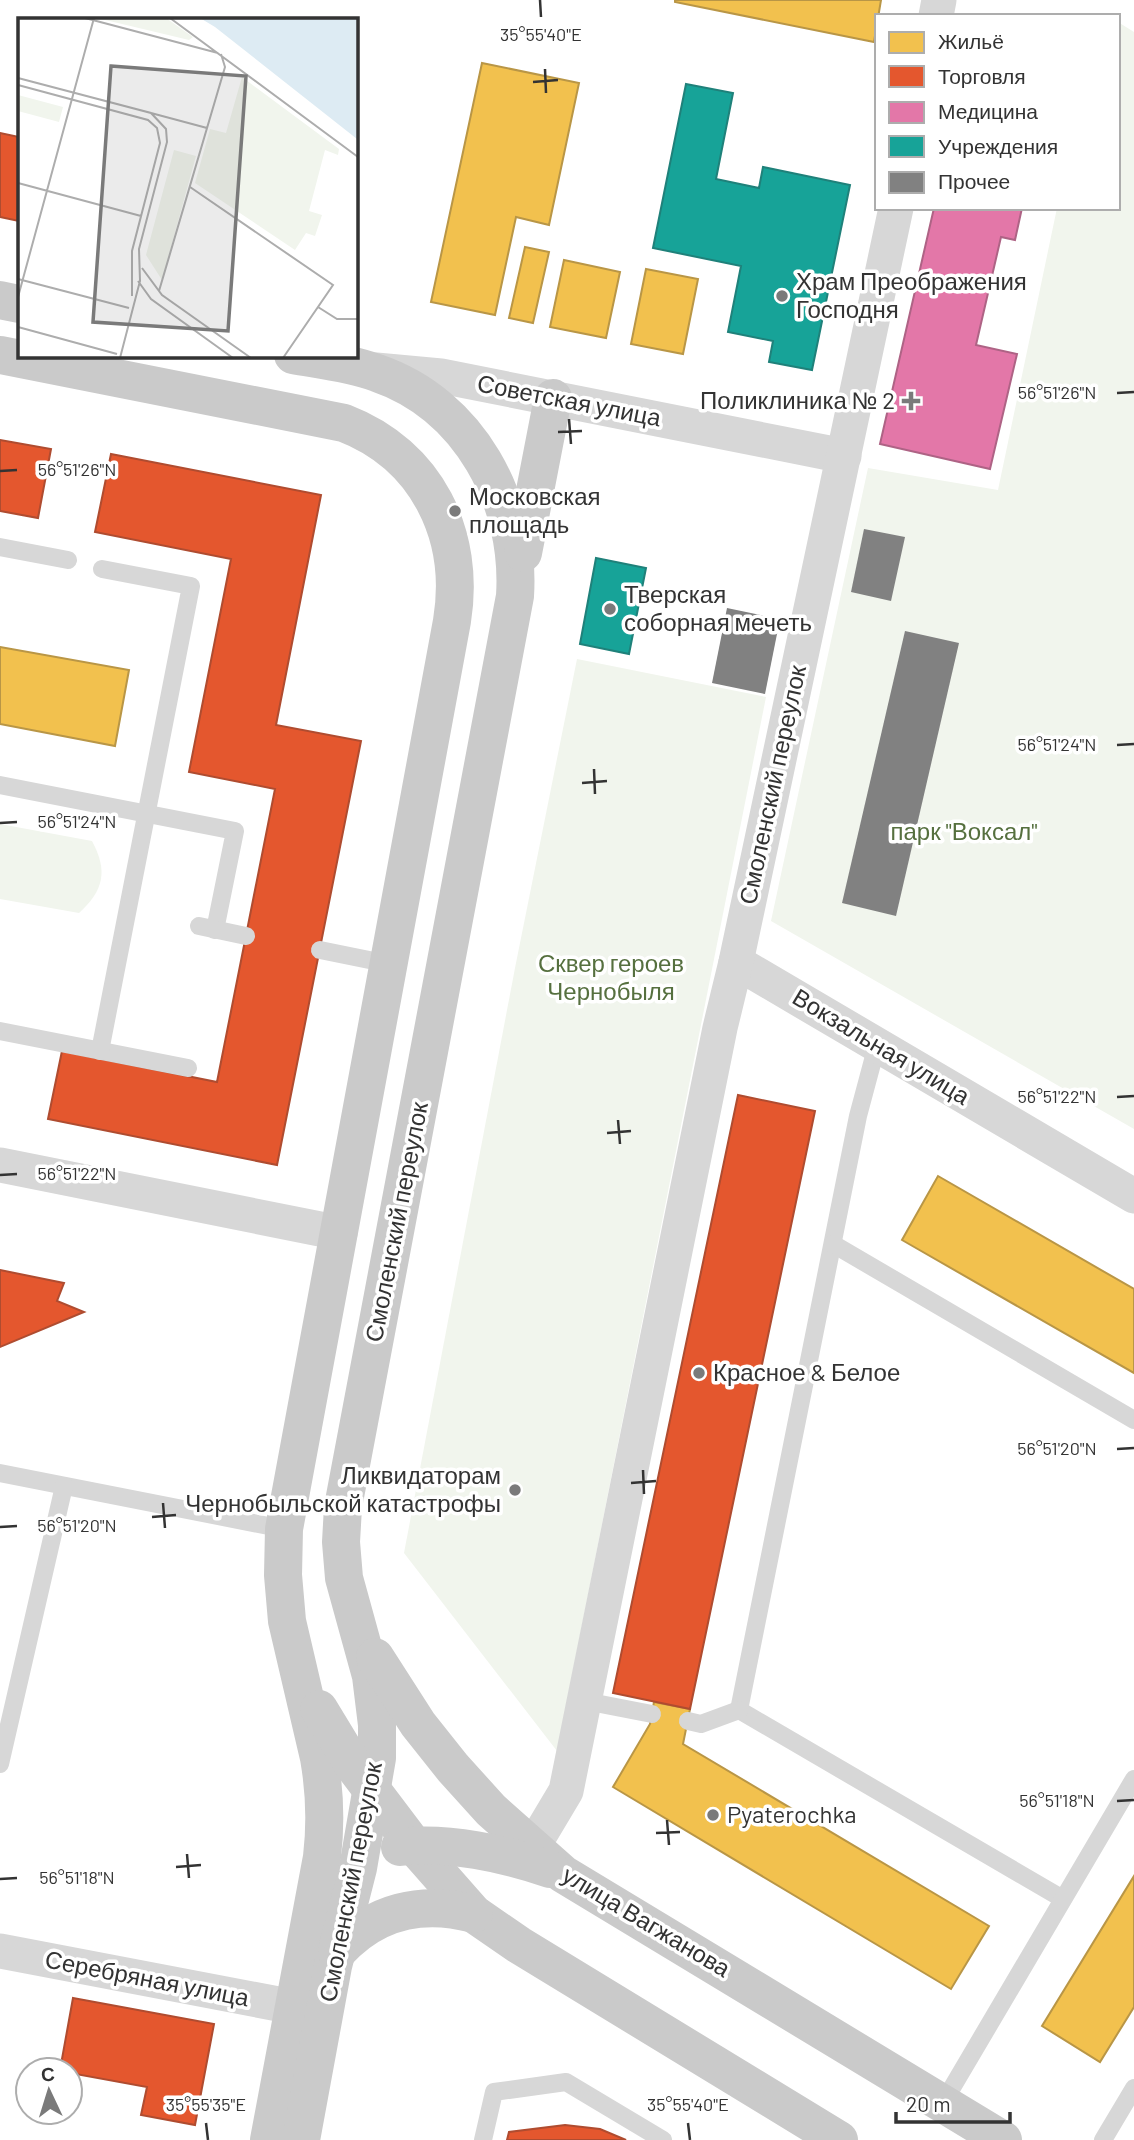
<svg xmlns="http://www.w3.org/2000/svg" width="1134" height="2140" viewBox="0 0 1134 2140" font-family="Barlow,sans-serif">
	<rect width="100%" height="100%" fill="#fff"/>
	<!-- green -->
	<g fill="#f1f5ed">
		<path d="M1118 22 1134 32V1129L771 921 868 468 998 490 1057 208H1118Z"/>
		<path d="M577 659 766 697 557 1751 404 1553 515 968Z"/>
		<path d="M0 824 92 841C108 871 104 890 79 913L0 899Z"/>
	</g>
	<!-- homes -->
	<g fill="#f2c14e" stroke="#b99646" stroke-width="2">
		<path d="M675 0H881L874 42 675 2Z"/>
		<path d="M482 63 579 83 549 225 516 217 495 315 431 302Z"/>
		<path d="M525 247 549 252 533 323 509 318Z"/>
		<path d="M564 260 620 272 606 338 550 327Z"/>
		<path d="M646 269 698 279 683 354 631 344Z"/>
		<path d="M0 647 129 670 115 746 0 724Z"/>
		<path d="M938 1176 1134 1289V1373L902 1240Z"/>
		<path d="M654 1702 690 1709 683 1744 989 1926 951 1989 613 1787 650 1724Z"/>
		<path d="M1134 1876V2007L1100 2062 1042 2026Z"/>
	</g>
	<!-- shops -->
	<g fill="#e4572e" stroke="#af4c30" stroke-width="2">
		<path d="M0 133 19 137V221L0 217Z"/>
		<path d="M0 440 51 449 38 518 0 511Z"/>
		<path d="M111 454 321 495 276 725 361 741 277 1165 48 1119 62 1051 217 1082 275 789 189 772 231 559 95 532Z"/>
		<path d="M738 1095 815 1111 690 1709 613 1693Z"/>
		<path d="M0 1270 64 1283 57 1301 84 1312 0 1347Z"/>
		<path d="M73 1998 214 2024 195 2125 141 2115 147 2087 70 2073V2070H60Z"/>
		<path d="M565 2125 600 2129 626 2140H507L509 2132Z"/>
	</g>
	<!-- health -->
	<path fill="#e377a8" stroke="#ae6385" stroke-width="2" d="M934 208H1022L1015 240 1001 237 976 345 1017 354 990 469 880 444Z"/>
	<!-- public -->
	<g fill="#17a398" stroke="#1f817a" stroke-width="2">
		<path d="M686 84 733 93 716 179 759 188 763 167 850 185 812 370 769 362 773 341 728 332 741 266 653 248Z"/>
		<path d="M596 558 646 568 629 654 580 644Z"/>
	</g>
	<!-- building -->
	<g fill="#818181">
		<path d="M864 529 905 537 891 601 851 592Z"/>
		<path d="M727 608 780 619 765 694 712 683Z"/>
		<path d="M905 631 959 643 896 916 842 903Z"/>
	</g>
	<g fill="none" stroke-linecap="round" stroke-linejoin="round">
		<!-- service -->
		<g stroke="#d7d7d7" stroke-width="18">
			<path d="M0 547 68 560"/>
			<path d="M0 785 235 831 215 930"/>
			<path d="M199 926 246 936"/>
			<path d="M320 950 389 964"/>
			<path d="M0 1031 188 1068"/>
			<path d="M877 1045 858 1116 739 1710 1063 1899"/>
			<path d="M100 1051 191 586 102 569"/>
			<path d="M833 1244 1134 1420"/>
			<path d="M0 1473 284 1529"/>
			<path d="M585 1701 652 1714"/>
			<path d="M688 1721 701 1724 739 1710"/>
			<path d="M0 1764 64 1486"/>
			<path d="M943 2103 1134 1779"/>
			<path d="M483 2140 494 2092 566 2082 663 2140"/>
			<path d="M1103 2140 1134 2088"/>
		</g>
		<!-- minor -->
		<g stroke="#d7d7d7" stroke-width="35">
			<path d="M936 16 939 0"/>
			<path d="M376 370 441 376 844 456"/>
			<path d="M736 962 1134 1196"/>
			<path d="M0 1165 340 1233"/>
			<path d="M532 1848 566 1791 720 1028 736 962 896 208"/>
			<path d="M0 1951 294 2007"/>
		</g>
		<!-- primary -->
		<g stroke="#cacaca" stroke-width="38">
			<path d="M0 300 19 304"/>
			<path d="M0 355 344 423C427 455 466 535 452 621L284 1529 283 1575 287 1621 319 1758C325 1792 326 1823 322 1857L269 2140"/>
			<path d="M293 355C321 360 350 363 377 373 470 405 521 501 515 596L343 1507 341 1542 344 1578 371 1676 377 1725V1758L358 1868 333 1966 301 2140"/>
			<path d="M523 553 553 398"/>
			<path d="M375 1657 418 1724 453 1768 491 1810 563 1874 1003 2140"/>
			<path d="M319 1709 353 1765 415 1847 474 1914 519 1945 839 2140"/>
			<path d="M400 1847C447 1841 506 1854 550 1869"/>
			<path d="M337 1952C374 1911 422 1900 474 1914"/>
		</g>
	</g>
	<!-- ticks -->
	<path fill="none" stroke="#333" stroke-width="2.5" d="M540 0 541 17M545 69 546 93M533 82 558 80M1117 393 1134 392M569 419 571 444M558 432 582 431M0 471 17 470M1117 745 1134 744M594 769 595 794M582 783 607 781M0 823 17 822M1117 1097 1134 1096M618 1120 620 1144M607 1133 631 1131M0 1175 17 1174M1117 1449 1134 1448M643 1470 644 1494M631 1483 656 1481M163 1503 165 1528M152 1517 176 1515M0 1527 17 1526M1117 1801 1134 1800M667 1820 669 1845M656 1833 680 1832M187 1854 189 1878M176 1867 201 1865M0 1879 17 1878M206 2123 208 2140M688 2123 690 2140"/>
	<!-- markers -->
	<g fill="#7a7a7a" stroke="#fff" stroke-width="2.5">
		<circle cx="782" cy="296" r="7"/>
		<path d="M907.5 390.5h7v7h7v7h-7v7h-7v-7h-7v-7h7z"/>
		<circle cx="455" cy="511" r="7"/>
		<circle cx="610" cy="609" r="7"/>
		<circle cx="699" cy="1373" r="7"/>
		<circle cx="515" cy="1490" r="7"/>
		<circle cx="713" cy="1815" r="7"/>
	</g>
	<g text-anchor="middle" stroke-width="7" stroke-linejoin="round" paint-order="stroke">
		<!-- poi labels -->
		<g font-size="24" fill="#333" stroke="#fff" text-anchor="start">
			<text x="796" y="290">Храм Преображения<tspan x="796" dy="28">Господня</tspan></text>
			<text x="895" y="409" text-anchor="end">Поликлиника № 2</text>
			<text x="469" y="505">Московская<tspan x="469" dy="28">площадь</tspan></text>
			<text x="624" y="603">Тверская<tspan x="624" dy="28">соборная мечеть</tspan></text>
			<text x="713" y="1381">Красное &amp; Белое</text>
			<text x="501" y="1484" text-anchor="end">Ликвидаторам<tspan x="501" dy="28">Чернобыльской катастрофы</tspan></text>
			<text x="727" y="1823">Pyaterochka</text>
		</g>
		<!-- street labels -->
		<g font-size="24" fill="#333" stroke="#fff">
			<text transform="translate(569 401) rotate(11)" y="8">Советская улица</text>
			<text transform="translate(773 785) rotate(-78)" y="8">Смоленский переулок</text>
			<text transform="translate(881 1047) rotate(31)" y="8">Вокзальная улица</text>
			<text transform="translate(397 1222) rotate(-79)" y="8">Смоленский переулок</text>
			<text transform="translate(351 1882) rotate(-79)" y="8">Смоленский переулок</text>
			<text transform="translate(646 1922) rotate(31)" y="8">улица Вагжанова</text>
			<text transform="translate(147 1979) rotate(11)" y="8">Серебряная улица</text>
		</g>
		<!-- park labels -->
		<g font-size="24" fill="#56703f" stroke="#fff">
			<text x="964" y="840">парк "Воксал"</text>
			<text x="611" y="972">Сквер героев<tspan x="611" dy="28">Чернобыля</tspan></text>
		</g>
	</g>
	<!-- overview -->
	<g transform="translate(18 18)">
		<rect width="340" height="340" fill="#fff"/>
		<path d="M79 0H148L175 19 171 22ZM224 59 321 131 320 137 307 132 291 193 304 197 297 218 288 215 277 232 177 165 192 111 208 115ZM0 77 45 89 41 104 0 93ZM156 132 178 138 144 262 128 237Z" fill="#f1f5ed"/>
		<path d="M182 0H339V121L197 9Z" fill="#ddebf3"/>
		<path fill="none" stroke="#adadad" stroke-width="2" d="M67 0 200 35M152 0 340 139M0 60 133 95 148 111 149 124 121 231 122 263 102 340M0 67 130 102 139 110 142 125 114 233V278M133 95 189 110M0 165 123 198M172 169 315 267 265 340M124 250 144 277 233 340M0 261 111 290M120 263 133 281 215 340M141 273 207 49 203 36M0 279 76 0M300 289 319 301H340M0 309 99 336"/>
		<path fill="#7a7a7a" fill-opacity="0.15" stroke="#7a7a7a" stroke-width="3.5" d="M93 48 228 58 210 313 75 304Z"/>
		<rect width="340" height="340" fill="none" stroke="#333" stroke-width="3.5"/>
	</g>
	<g font-size="18" text-anchor="middle" fill="#333" stroke="#fff" stroke-width="7" stroke-linejoin="round" paint-order="stroke">
		<text x="541" y="41">35°55'40"E</text>
		<text x="1057" y="399">56°51'26"N</text>
		<text x="77" y="476">56°51'26"N</text>
		<text x="1057" y="751">56°51'24"N</text>
		<text x="77" y="828">56°51'24"N</text>
		<text x="1057" y="1103">56°51'22"N</text>
		<text x="77" y="1180">56°51'22"N</text>
		<text x="1057" y="1455">56°51'20"N</text>
		<text x="77" y="1532">56°51'20"N</text>
		<text x="1057" y="1807">56°51'18"N</text>
		<text x="77" y="1884">56°51'18"N</text>
		<text x="206" y="2111">35°55'35"E</text>
		<text x="688" y="2111">35°55'40"E</text>
	</g>
	<!-- legend -->
	<rect x="875" y="14" width="245" height="196" fill="#ffffff" stroke="#adadad" stroke-width="2"/>
	<rect x="889" y="32" width="35" height="21" fill="#f2c14e" stroke="#adadad" stroke-width="2"/>
	<text x="938" y="49" font-size="21" fill="#333333">Жильё</text>
	<rect x="889" y="66" width="35" height="21" fill="#e4572e" stroke="#adadad" stroke-width="2"/>
	<text x="938" y="84" font-size="21" fill="#333333">Торговля</text>
	<rect x="889" y="102" width="35" height="21" fill="#e377a8" stroke="#adadad" stroke-width="2"/>
	<text x="938" y="119" font-size="21" fill="#333333">Медицина</text>
	<rect x="889" y="136" width="35" height="21" fill="#17a398" stroke="#adadad" stroke-width="2"/>
	<text x="938" y="154" font-size="21" fill="#333333">Учреждения</text>
	<rect x="889" y="172" width="35" height="21" fill="#818181" stroke="#adadad" stroke-width="2"/>
	<text x="938" y="189" font-size="21" fill="#333333">Прочее</text>
	<!-- north arrow -->
	<g transform="translate(49 2091) rotate(356)"><circle r="33" fill="#ffffff" stroke="#adadad" stroke-width="2"/>
	<path d="M0-5L12 26L0 18L-12 26Z" fill="#7a7a7a"/>
	<text y="-10" font-size="19" font-weight="bold" text-anchor="middle" fill="#333333">С</text>
	</g>
	<!-- scale -->
	<path d="M896 2112v10h114v-10" fill="none" stroke="#333333" stroke-width="3.5"/>
	<text x="906" y="2112" font-size="21" fill="#333333" stroke="#ffffff" stroke-width="5" paint-order="stroke">20 m</text>
</svg>
